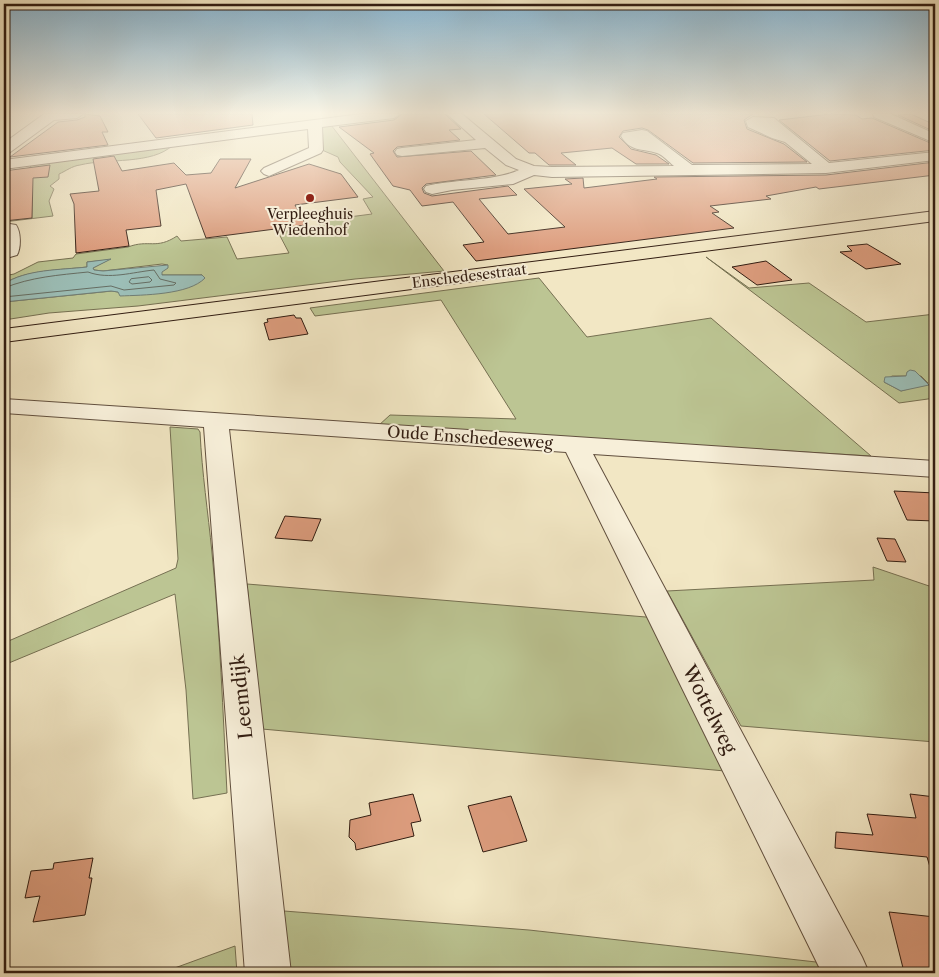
<svg xmlns="http://www.w3.org/2000/svg" width="939" height="977" viewBox="0 0 939 977" font-family="'Libre Caslon Text',serif">
	<rect width="100%" height="100%" fill="#f2e7c4"/>
	<filter id="stains"><feTurbulence type="fractalNoise" baseFrequency=".004" numOctaves="4"/><feColorMatrix values="0 0 0 0 .2 0 0 0 0 .09 0 0 0 0 .02 0 0 0 .5 -.17"/></filter>
	<radialGradient id="worn" r=".72"><stop offset=".6" stop-color="#630" stop-opacity="0"/><stop offset="1" stop-color="#630" stop-opacity=".3"/></radialGradient>
	<!-- green -->
	<g fill="#bcc593" stroke="#767052" fill-rule="evenodd">
		<path d="M331 125 444 271 355 279 138 306 49 313 4 320V302L112 291 118 292 202 275H162L161 272 168 265 162 264 103 271 94 270 93 268 108 260 87 262V267C62 270 24 270 4 284V276L14 274 38 262 73 258 76 254 128 247C149 239 156 250 177 236L181 241 227 237 237 259 289 253 278 232 321 227 318 221 372 214 363 199 373 197 340 162 338 157 322 150 318 127Z"/>
		<path d="M173 145C152 165 108 158 80 165 72 166 66 171 59 174V179L50 186 54 189 49 201 53 216 4 222V185L14 184 33 164Z"/>
		<path d="M706 257 749 288 809 283 866 322 935 314V398L899 403ZM892 376H921L928 383 901 391 884 382Z"/>
		<path d="M539 278 587 337 711 318 871 456 378 426 390 415 516 419 441 300 315 316 310 308Z"/>
		<path d="M170 427 198 429 200 432C202 473 208 512 212 553 220 632 223 713 227 793L193 799 186 690 175 594 4 665V643L176 568 178 559Z"/>
		<path d="M873 567 935 588V742L741 726 667 591 874 580Z"/>
		<path d="M247 584 658 618 736 772 262 729Z"/>
		<path d="M284 911 529 930 834 964 838 973H290Z"/>
		<path d="M235 946 237 973H161Z"/>
	</g>
	<!-- water -->
	<g fill="#9cbfb8" stroke="#717e75">
		<path d="M111 259 93 268 94 270 103 271 168 265V268L162 272V275H202L205 278C189 295 143 295 120 296L118 292 111 291 4 302V284C26 269 60 270 87 267V262Z"/>
		<path d="M910 370 915 371 929 385 901 391 884 382 885 377 906 376 907 372Z"/>
	</g>
	<g fill="none" stroke-linecap="round" stroke-linejoin="round">
		<!-- shore -->
		<g stroke="#666e64" stroke-width="1">
			<path d="M149 277 152 280 150 282 132 284 129 282 131 279Z"/>
			<path d="M4 288C31 277 59 275 88 272 109 280 133 272 154 270L160 279 176 283 174 285 124 290 111 286 4 297"/>
		</g>
	</g>
	<!-- building -->
	<g fill="#dd9d7e" stroke="#311c11">
		<path d="M85 114 100 116 108 132H102L108 145 10 157 58 122 77 120 85 117Z"/>
		<path d="M138 114H252L253 125 156 138Z"/>
		<path d="M402 114H445L461 129 449 130 460 140 397 147 393 151 397 157 471 151 496 175 426 184 422 188 424 193 432 196 508 186 517 195 479 199 508 234 565 227 524 189 572 184 565 179 583 178 584 188 657 179 654 177 826 175 935 162V175L819 189 816 187 766 196 771 199 710 206 719 212 712 213 734 228 476 261 463 245 484 242 453 202 422 206 410 190 393 186 370 154 374 153 339 127 394 120Z"/>
		<path d="M484 114H753L744 120 747 129 784 144 807 162 693 163 648 130 642 128 623 131 619 137 631 149 656 155 669 164H636L612 148 561 153 576 165H549L535 153H529Z"/>
		<path d="M830 114 856 115 862 119 872 118 935 145V150L830 161 779 120Z"/>
		<path d="M911 114 935 125V132L898 115Z"/>
		<path d="M114 156 122 171 174 163 186 175 211 173 220 159H251L235 188 309 164 341 174 358 197 295 205 306 225 206 238 186 184 156 190 161 226 126 230 129 246 76 253 74 204 70 194 99 191 93 159Z"/>
		<path d="M50 165 48 177 33 178 32 218 4 221V171Z"/>
		<path d="M867 244 901 264 866 269 840 252 852 251 847 246Z"/>
		<path d="M766 261 792 280 757 285 732 267Z"/>
		<path d="M294 315 296 318H301L308 334 269 340 264 323 268 322 267 319Z"/>
		<path d="M894 491 935 493V521L907 520Z"/>
		<path d="M285 516 321 519 312 541 275 538Z"/>
		<path d="M877 538 895 539 906 562 887 561Z"/>
		<path d="M413 794 421 821 411 823 414 836 356 850 355 843 349 837 350 820 371 815 369 803Z"/>
		<path d="M910 794 935 797V866L930 867 927 857 835 848 836 832 873 835 867 814 916 818Z"/>
		<path d="M511 796 527 841 483 852 468 806Z"/>
		<path d="M93 858 89 878H92L85 915 33 922 40 896 25 898 31 871 53 869 54 863Z"/>
		<path d="M889 912 935 917V972L903 968Z"/>
	</g>
	<g fill="none" stroke-linecap="round" stroke-linejoin="round">
		<defs>
			<g id="minor">
				<path d="M44 114H83L77 118 54 120 9 153 4 154V143Z"/>
				<path d="M361 114H400L394 118 322 127 323 150 321 153 269 176 264 174 261 171 264 168 309 148 308 129 4 169V160Z"/>
				<path d="M447 114H462L516 159 534 166 552 167 674 166C669 162 663 155 657 153 642 148 630 152 621 136L623 133 642 130 647 131 692 165 812 164 785 142 772 138 748 127 746 121 753 117 774 118 829 163 935 152V160L826 173 552 177 534 175 513 184 452 190 432 194 426 192 424 189 426 186C454 179 496 181 519 170L506 165 485 148 402 156 397 155 395 152 397 149 402 148 476 140Z"/>
				<path d="M873 114H891L935 134V143L874 117Z"/>
				<path d="M10 224 16 225C21 232 21 248 17 255L10 257 4 255V225Z"/>
				<path d="M4 399 935 461V477L593 454 862 957 869 973H822L566 452 229 429 291 973H245L204 427 4 413Z"/>
			</g>
			<path id="major" d="M935 211V221L4 342V329Z"/>
		</defs>
		<!-- minor casing -->
		<use href="#minor" stroke="#614f3e" stroke-width="2"/>
		<!-- major casing -->
		<use href="#major" stroke="#311c11" stroke-width="2"/>
		<!-- minor -->
		<use href="#minor" fill="#f7efd9" fill-rule="evenodd"/>
		<!-- major -->
		<use href="#major" fill="#f2e7c4" fill-rule="evenodd"/>
	</g>
	<!-- sky -->
	<linearGradient id="sky" x2="0" y2="1"><stop stop-color="#89b8d5"/><stop offset="0.45" stop-color="#f9f4e4"/><stop offset="1" stop-color="#f9f4e4" stop-opacity="0"/></linearGradient>
	<rect width="939" height="251" fill="url(#sky)"/>
	<!-- markers -->
	<circle fill="#8f2418" stroke="#f7efd9" stroke-width="2" cx="310" cy="198" r="5"/>
	<g text-anchor="middle" stroke-width="4" stroke-linejoin="round" paint-order="stroke">
		<!-- far-poi labels -->
		<g font-size="14" fill="#311c11" stroke="#f7efd9">
			<text x="310" y="219">Verpleeghuis<tspan x="310" dy="16">Wiedenhof</tspan></text>
		</g>
		<!-- far-street labels -->
		<g font-size="14" fill="#311c11" stroke="#f7efd9">
			<text transform="translate(469 276) rotate(-7)" y="5">Enschedesestraat</text>
		</g>
		<!-- street labels -->
		<g font-size="16" fill="#311c11" stroke="#f7efd9">
			<text transform="translate(470 437) rotate(4)" y="6">Oude Enschedeseweg</text>
		</g>
		<!-- near-street labels -->
		<g font-size="19" fill="#311c11" stroke="#f7efd9">
			<text transform="translate(241 697) rotate(-96)" y="7">Leemdijk</text>
			<text transform="translate(710 709) rotate(63)" y="7">Wottelweg</text>
		</g>
	</g>
	<!-- margin -->
	<rect width="939" height="977" fill="none" stroke="#f2e7c4" stroke-width="20"/>
	<rect x="5" y="5" width="929" height="967" fill="none" stroke="#311c11" stroke-width="2.5"/>
	<rect x="10" y="10" width="919" height="957" fill="none" stroke="#311c11"/>
	<rect width="100%" height="100%" filter="url(#stains)"/>
	<rect width="100%" height="100%" fill="url(#worn)"/>
</svg>
